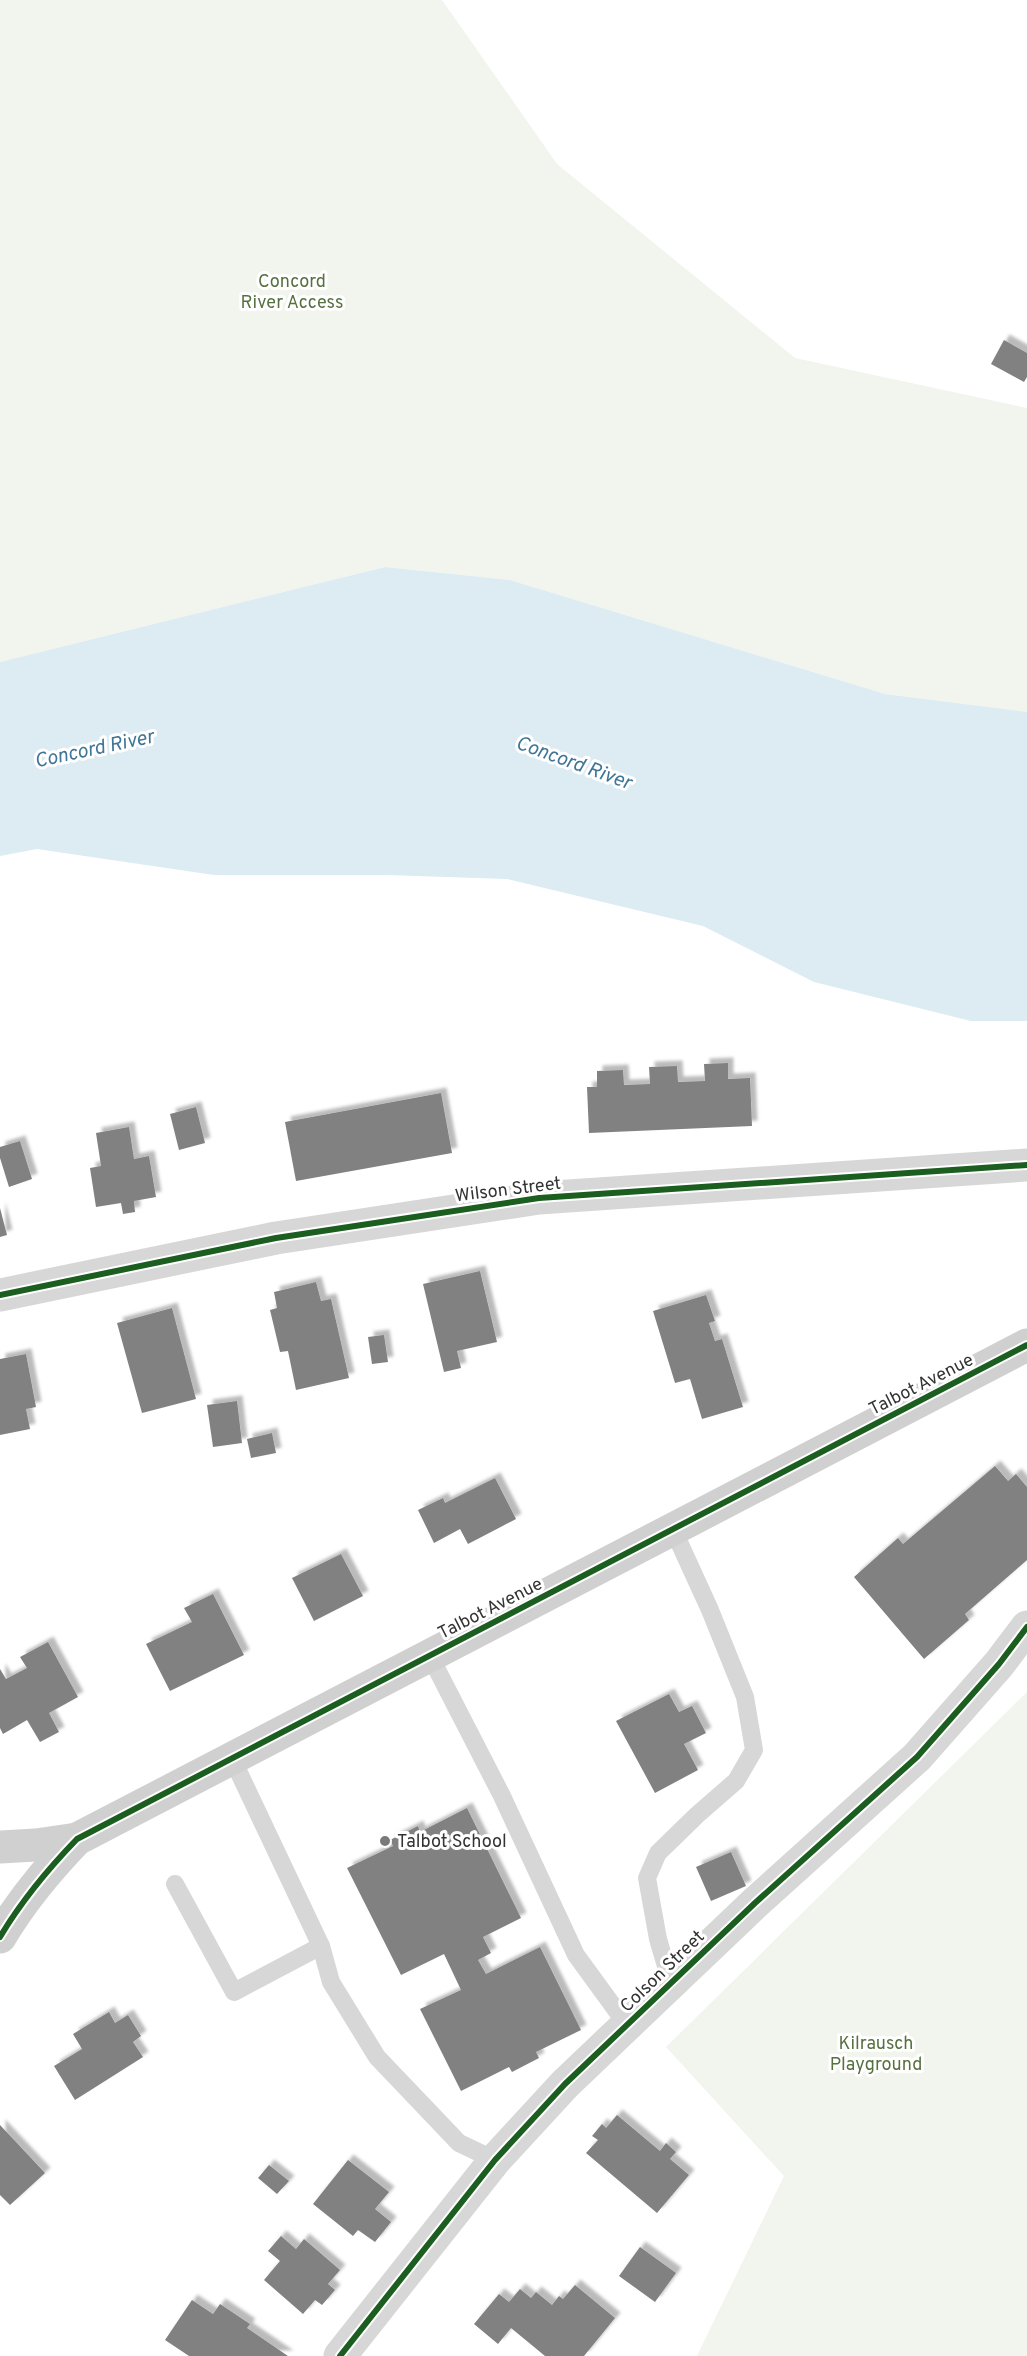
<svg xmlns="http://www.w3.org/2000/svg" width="1027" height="2356" viewBox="0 0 1027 2356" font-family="Overpass,sans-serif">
	<defs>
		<filter id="shadow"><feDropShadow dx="5.5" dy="-5.5" stdDeviation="1.5" flood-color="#0004"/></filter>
	</defs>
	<rect width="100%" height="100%" fill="#fff"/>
	<!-- green -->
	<g fill="#f1f5ed">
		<path d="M0 0H442L557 164 795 358 1027 408V712L885 694 510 580 385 567 0 662Z"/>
		<path d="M1027 1692V2356H697L784 2176 666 2047Z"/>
	</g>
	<!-- water -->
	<path fill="#ddebf3" d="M385 567 510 580 885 694 1027 712V1021H971L814 982 703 926 507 879 387 875H214L37 849 0 856V662Z"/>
	<!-- building -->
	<g fill="#818181" filter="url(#shadow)">
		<path d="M1004 340 1027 353V377L1024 382 991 364Z"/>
		<path d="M728 1063V1079L750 1078 752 1126 589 1133 587 1087H597V1071L623 1070 624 1085 650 1084 649 1067 677 1066 678 1082 705 1081 704 1064Z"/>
		<path d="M441 1093 452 1153 296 1181 285 1122Z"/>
		<path d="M196 1107 205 1143 179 1150 170 1114Z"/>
		<path d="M129 1127 134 1159 149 1156 156 1197 134 1201 135 1212 123 1214 121 1203 96 1207 90 1168 101 1166 96 1133Z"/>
		<path d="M20 1141 32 1179 9 1187 0 1158V1147Z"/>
		<path d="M0 1208 7 1235 0 1237Z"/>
		<path d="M480 1271 497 1342 457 1351 461 1368 444 1372 423 1284Z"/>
		<path d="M316 1282 321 1301 331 1299 349 1378 296 1390 288 1351 280 1352 270 1310 277 1308 274 1292Z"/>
		<path d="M706 1295 715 1321 709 1323 715 1341 722 1339 743 1407 702 1419 690 1379 675 1383 653 1311Z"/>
		<path d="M172 1308 196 1399 142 1413 117 1323Z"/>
		<path d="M384 1335 388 1362 372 1364 368 1337Z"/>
		<path d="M26 1354 36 1407 26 1409 30 1429 0 1435V1359Z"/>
		<path d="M237 1401 242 1443 213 1447 207 1405Z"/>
		<path d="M272 1433 276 1453 251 1458 247 1439Z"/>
		<path d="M995 1466 1008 1481 1016 1474 1027 1487V1560L965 1614 969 1620 924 1659 854 1577 898 1538 903 1544Z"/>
		<path d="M495 1478 516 1519 468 1544 460 1529 434 1543 418 1510 443 1498 445 1503Z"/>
		<path d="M341 1554 363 1596 314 1621 292 1578Z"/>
		<path d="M213 1594 244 1655 170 1691 146 1644 192 1622 184 1608Z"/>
		<path d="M48 1642 78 1697 49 1713 59 1732 40 1742 27 1720 3 1734 0 1728V1669L6 1679 27 1668 20 1657Z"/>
		<path d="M669 1694 679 1712 692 1706 706 1733 684 1744 698 1770 655 1793 616 1721Z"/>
		<path d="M467 1808 521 1918 483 1937 491 1953 478 1960 486 1974 540 1947 581 2030 536 2052 539 2058 512 2072 509 2067 461 2091 420 2009 461 1990 444 1954 401 1975 347 1868 393 1846 390 1840 418 1826 420 1832Z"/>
		<path d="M731 1852 746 1886 711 1901 696 1867Z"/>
		<path d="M109 2012 115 2023 128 2015 141 2036 133 2042 143 2057 75 2100 54 2066 82 2049 73 2034Z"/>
		<path d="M617 2115 660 2151 666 2143 676 2152 670 2159 689 2175 657 2213 586 2153 598 2140 592 2136 602 2124 606 2128Z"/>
		<path d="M0 2125 45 2173 10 2205 0 2195Z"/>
		<path d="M348 2160 389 2192 375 2209 391 2222 375 2242 358 2230 353 2236 313 2204Z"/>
		<path d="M269 2165 289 2181 277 2194 258 2178Z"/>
		<path d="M281 2236 296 2249 304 2239 340 2270 328 2284 335 2290 322 2305 315 2300 303 2314 264 2280 280 2261 268 2251Z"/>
		<path d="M640 2247 676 2273 655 2302 619 2276Z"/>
		<path d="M575 2285 615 2318 584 2356H545L511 2328 498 2344 474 2324 499 2294 509 2302 520 2289 531 2298 536 2292 552 2305 559 2296 563 2299Z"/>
		<path d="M192 2300 213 2314 220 2304 250 2324 247 2328 288 2356H189L165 2340Z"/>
	</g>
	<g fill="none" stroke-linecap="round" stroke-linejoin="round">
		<!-- lane -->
		<g stroke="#d7d7d7" stroke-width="18">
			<path d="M430 1656 502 1796 576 1955 627 2025"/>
			<path d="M175 1884 234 1992 321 1946 232 1758"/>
			<path d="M321 1946 331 1982 377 2057 459 2143 495 2160"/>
			<path d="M671 1983 658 1939 647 1878 658 1853 697 1815 736 1781 754 1750 745 1697 710 1610 673 1529"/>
		</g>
		<!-- street -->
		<g stroke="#d7d7d7" stroke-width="33">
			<path d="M0 1295 276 1238 539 1198 1027 1165"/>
			<path d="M340 2356 495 2160 565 2084 755 1903 917 1757 999 1664 1027 1627"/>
		</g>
		<!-- secondary -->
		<g stroke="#d0d0d0" stroke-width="33">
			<path d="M0 1847 36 1845 77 1839"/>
			<path d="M0 1937C22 1900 47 1870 77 1839L1027 1345"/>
		</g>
		<defs>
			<g id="cycleway">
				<path d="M0 1295 276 1238 539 1198 1027 1165"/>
				<path d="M0 1937C22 1900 47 1870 77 1839L1027 1345"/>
				<path d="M340 2356 495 2160 565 2084 755 1903 917 1757 999 1664 1027 1627"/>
			</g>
		</defs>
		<!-- cycleway casing -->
		<use href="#cycleway" stroke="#fff" stroke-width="10"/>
		<!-- cycleway -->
		<use href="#cycleway" stroke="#1b5e20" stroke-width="6"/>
	</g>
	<!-- markers -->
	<circle fill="#7a7a7a" stroke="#fff" stroke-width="2" cx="385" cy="1841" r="6"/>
	<g text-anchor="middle" stroke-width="6" stroke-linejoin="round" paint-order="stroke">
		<!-- park labels -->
		<g font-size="18" fill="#56703f" stroke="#fff">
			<text x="292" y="287">Concord<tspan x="292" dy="21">River Access</tspan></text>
			<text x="876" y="2049">Kilrausch<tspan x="876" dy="21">Playground</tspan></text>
		</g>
		<!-- street labels -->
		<g font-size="18" fill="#333" stroke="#fff">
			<text transform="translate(508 1189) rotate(-7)" y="6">Wilson Street</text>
			<text transform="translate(921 1384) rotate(-27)" y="6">Talbot Avenue</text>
			<text transform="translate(490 1608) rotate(-27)" y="6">Talbot Avenue</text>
			<text transform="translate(662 1971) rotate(-44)" y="6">Colson Street</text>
		</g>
		<!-- poi labels -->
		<g font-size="18" fill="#333" stroke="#fff" text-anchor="start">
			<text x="397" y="1847">Talbot School</text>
		</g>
		<!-- water labels -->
		<g font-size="20" font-style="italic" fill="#3f7597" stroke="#fff">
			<text transform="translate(94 748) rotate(-12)" y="7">Concord River</text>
			<text transform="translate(574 762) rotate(20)" y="7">Concord River</text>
		</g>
	</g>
</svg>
